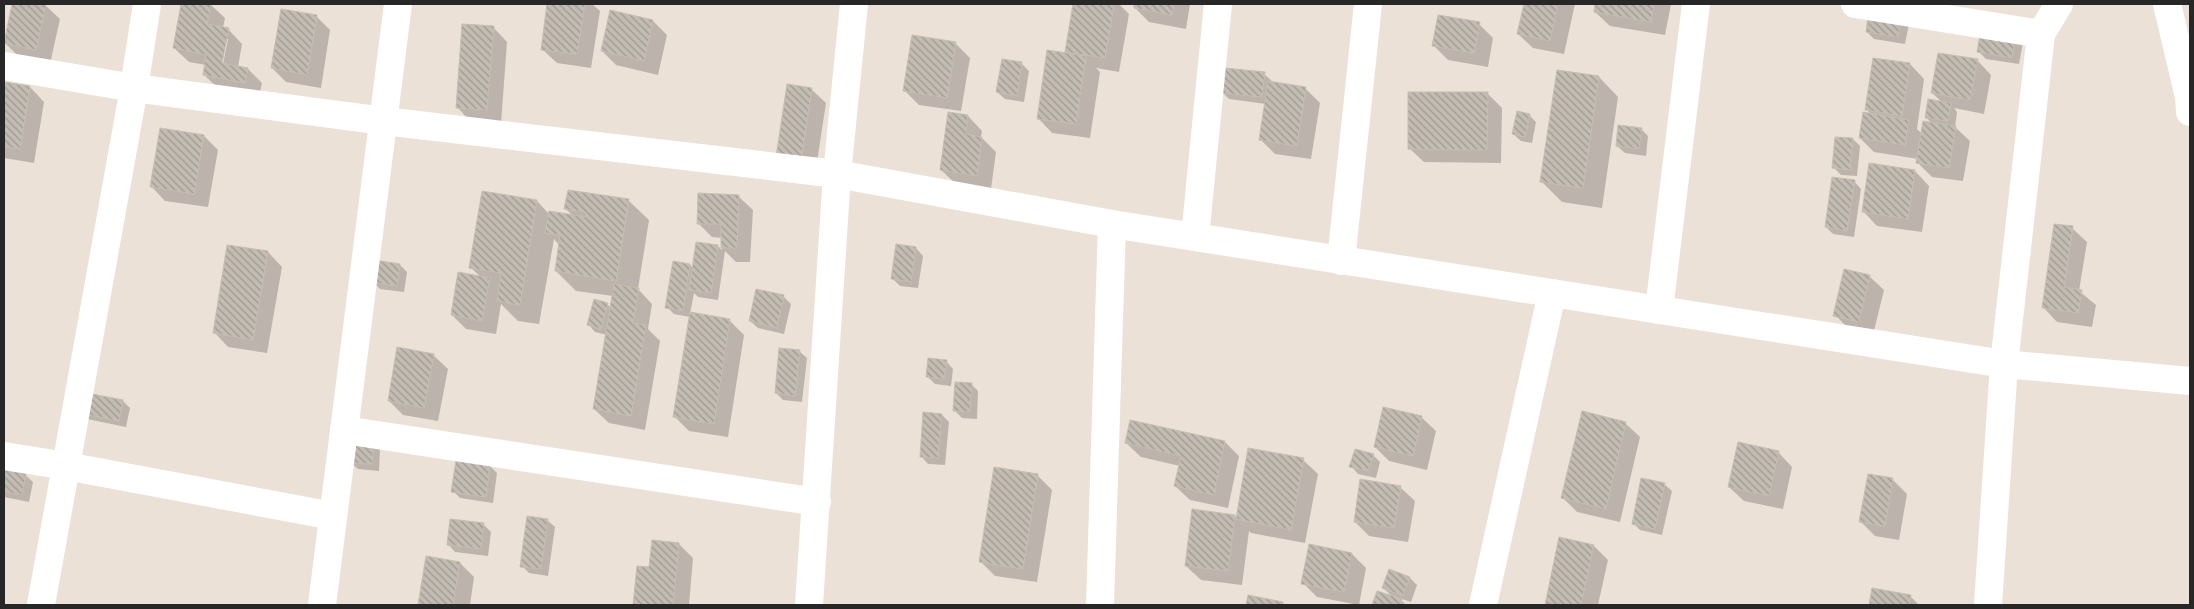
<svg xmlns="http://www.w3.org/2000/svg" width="2194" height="609" viewBox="0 0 2194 609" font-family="'Varela Round',sans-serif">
	<defs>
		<pattern id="building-back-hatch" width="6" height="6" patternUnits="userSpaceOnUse" patternTransform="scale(1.25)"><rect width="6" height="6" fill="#c2bcb3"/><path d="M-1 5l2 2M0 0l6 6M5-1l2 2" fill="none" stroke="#9e9992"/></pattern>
	</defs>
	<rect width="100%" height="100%" fill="#ebe1d7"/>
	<!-- shadow -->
	<g fill="#0003" fill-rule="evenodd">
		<path d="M13 4 45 5 60 19 50 64 19 57 5 43Z"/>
		<path d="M182 4H210L225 18 223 28 228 29 242 44 238 67 248 69 262 83 259 97 219 89 204 75 206 65 189 62 174 48ZM225 39H228L222 69H220Z"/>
		<path d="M549 4H592L600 11 591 68 557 63 542 49Z"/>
		<path d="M1074 4H1119L1129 14 1119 72 1096 68 1100 72 1090 138 1052 133 1038 118 1070 55 1066 51Z"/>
		<path d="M1136 4H1190L1186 29 1149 22 1135 8Z"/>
		<path d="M1525 4H1575L1564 54 1533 48 1518 34Z"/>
		<path d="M1596 4H1671L1665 35 1610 26 1595 12Z"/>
		<path d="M1870 12 1909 24 1905 44 1874 39 1867 32Z"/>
		<path d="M316 16 330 30 321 88 286 82 272 68Z"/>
		<path d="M653 21 667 35 658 75 616 65 602 51Z"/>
		<path d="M1479 24 1493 38 1488 67 1448 60 1434 46Z"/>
		<path d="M493 27 507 42 501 124 471 122 457 107Z"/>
		<path d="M1982 30 2023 42 2019 64 1986 59 1978 51Z"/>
		<path d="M955 43 970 58 961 111 919 105 905 91Z"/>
		<path d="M1874 59 1910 64 1924 79 1917 129 1922 134 1932 123 1926 118 1943 103 1932 93 1977 60 1991 75 1984 114 1954 108 1957 112 1955 127 1970 141 1963 181 1932 177 1917 162 1918 159 1874 152 1860 138 1872 115 1867 110Z"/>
		<path d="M1022 64 1029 71 1024 102 1005 99 997 92Z"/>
		<path d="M1264 74 1272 81 1271 83 1306 89 1320 103 1311 159 1275 154 1260 139 1266 104 1229 99 1222 92Z"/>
		<path d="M1599 77 1618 97 1602 208 1562 202 1542 182Z"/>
		<path d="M4 83 30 87 44 102 34 163 4 158Z"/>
		<path d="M811 89 826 103 815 175 777 157Z"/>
		<path d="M1488 94 1502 108 1501 163 1424 162 1409 148Z"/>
		<path d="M1529 115 1536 122 1532 143 1521 141 1513 134Z"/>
		<path d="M968 116 982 131 981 137 996 152 991 189 956 184 941 170Z"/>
		<path d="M1641 129 1648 136 1646 156 1625 153 1617 146Z"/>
		<path d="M204 136 218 150 208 207 165 201 151 186Z"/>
		<path d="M1853 139 1860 146 1857 176 1841 175 1834 168Z"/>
		<path d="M1915 171 1929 186 1922 232 1877 226 1863 211Z"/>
		<path d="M1854 181 1861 189 1854 237 1833 234 1826 227Z"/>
		<path d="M569 191 629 201 649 220 638 289 652 304 648 329 660 341 645 430 609 423 594 409 607 335 595 332 588 324 607 304 611 308 613 296 576 291 556 271 560 246 554 239 539 324 518 321 501 304 496 334 466 329 452 315 481 277 471 268 537 201 549 214 573 216 566 209Z"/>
		<path d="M738 196 753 210 750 262H736L725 251 718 300 698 297 694 293 690 314 729 320 744 335 728 437 689 431 675 417 690 317 674 314 667 307 690 265 694 269 697 243 718 246 722 250V238L712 237 698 223Z"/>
		<path d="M2072 228 2087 242 2079 291 2096 305 2092 327 2057 322 2043 307Z"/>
		<path d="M228 246 268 252 282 267 267 353 228 347 214 332Z"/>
		<path d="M916 248 923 256 918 288 900 286 892 278Z"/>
		<path d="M400 265 407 272 404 292 380 289 372 281Z"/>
		<path d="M1869 276 1884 290 1873 335 1849 329 1835 315Z"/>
		<path d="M783 296 791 304 784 334 758 328 750 321Z"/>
		<path d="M799 351 807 358 802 402 783 400 776 393Z"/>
		<path d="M433 355 448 369 438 421 403 415 389 401Z"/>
		<path d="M946 361 953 369 951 386 935 384 928 377Z"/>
		<path d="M971 384 978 391 977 419 962 418 954 410Z"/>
		<path d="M123 401 130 408 126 427 87 419 80 412Z"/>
		<path d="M942 415 949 422 945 465 928 464 921 456Z"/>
		<path d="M1421 417 1436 431 1427 470 1389 461 1375 447Z"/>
		<path d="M1131 422 1225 442 1239 456 1228 508 1190 500 1175 486 1180 466 1141 457 1126 443Z"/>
		<path d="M1625 423 1640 437 1620 522 1577 512 1563 498Z"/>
		<path d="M373 443 380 450 379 471 358 469 350 462Z"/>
		<path d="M1778 452 1792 467 1783 509 1744 501 1729 487Z"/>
		<path d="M1373 455 1380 462 1376 478 1358 474 1351 466Z"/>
		<path d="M1303 460 1318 474 1305 543 1251 533 1249 531 1242 585 1201 580 1186 566 1193 511 1235 516 1237 518Z"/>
		<path d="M490 466 497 473 493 503 460 498 453 491Z"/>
		<path d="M4 471 25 475 33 482 29 502 4 497Z"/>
		<path d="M1037 475 1052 490 1037 582 995 576 980 561Z"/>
		<path d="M1869 475 1893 480 1907 494 1899 540 1875 536 1860 521Z"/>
		<path d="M1664 484 1672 491 1662 535 1640 530 1633 523Z"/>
		<path d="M1400 487 1415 501 1408 542 1369 536 1355 522Z"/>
		<path d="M451 520 484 525 491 532 488 556 455 552 448 544Z"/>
		<path d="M547 520 555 527 548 576 529 573 522 566Z"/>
		<path d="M1560 539 1594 546 1608 560 1598 605H1546Z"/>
		<path d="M679 544 693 558 689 605H635L638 567 650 569Z"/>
		<path d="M1352 554 1366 568 1359 605 1317 597 1303 583Z"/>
		<path d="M427 557 460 563 474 577 470 605H419Z"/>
		<path d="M1389 571 1410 578 1417 585 1411 602 1399 598 1406 605H1373L1378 592 1393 597 1383 588Z"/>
		<path d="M1873 589 1910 596 1919 605H1870Z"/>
	</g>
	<!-- building -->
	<g fill="url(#building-back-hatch)" stroke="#c6beb1">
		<path d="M12 4H46L36 50 4 43Z"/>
		<path d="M181 4H211L207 24 229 28 222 63 248 68 245 83 203 75 206 55 173 48Z"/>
		<path d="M547 4H585L577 54 541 50Z"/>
		<path d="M1073 4H1114L1105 58 1065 52Z"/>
		<path d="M1134 4H1174L1172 15 1134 8Z"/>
		<path d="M1524 4H1558L1550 41 1517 34Z"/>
		<path d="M1595 4H1654L1651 22 1594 12Z"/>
		<path d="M281 9 317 15 307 75 271 68Z"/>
		<path d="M610 10 653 20 644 61 601 51Z"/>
		<path d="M1869 10 1902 15 1898 37 1866 32Z"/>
		<path d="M1438 15 1480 22 1474 53 1432 46Z"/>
		<path d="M462 24 494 26 487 110 456 108Z"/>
		<path d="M1981 28 2016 34 2012 58 1977 52Z"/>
		<path d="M912 35 956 42 947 98 903 91Z"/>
		<path d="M1047 50 1086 56 1076 124 1037 119Z"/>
		<path d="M1938 53 1978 59 1970 100 1931 93Z"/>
		<path d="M1873 58 1910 63 1902 116 1865 110Z"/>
		<path d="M1002 59 1022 62 1017 96 996 92Z"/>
		<path d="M1224 68 1265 72 1262 97 1221 93Z"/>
		<path d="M1557 70 1599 76 1583 188 1540 182Z"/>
		<path d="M1268 81 1306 87 1297 146 1259 140Z"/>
		<path d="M4 82 30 86 20 149 4 147Z"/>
		<path d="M787 84 812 88 801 161 776 157Z"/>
		<path d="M1408 92H1488L1487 150 1408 149Z"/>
		<path d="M1928 99 1951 103 1948 121 1925 118Z"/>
		<path d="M1517 111 1530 114 1525 137 1512 134Z"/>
		<path d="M948 112 968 115 966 134 982 137 977 176 940 170Z"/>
		<path d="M1863 112 1909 120 1905 145 1859 138Z"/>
		<path d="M1923 121 1956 126 1949 168 1916 163Z"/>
		<path d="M1618 125 1642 128 1639 149 1616 146Z"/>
		<path d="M160 128 204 135 194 194 150 187Z"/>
		<path d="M1835 137 1853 138 1850 170 1832 168Z"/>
		<path d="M1869 163 1915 170 1908 219 1862 212Z"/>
		<path d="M1832 177 1855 180 1847 231 1825 227Z"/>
		<path d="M568 190 629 199 616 281 555 271 560 235 545 233 549 211 586 217V212L564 209Z"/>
		<path d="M482 191 537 200 520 305 497 301 501 273 469 268Z"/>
		<path d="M698 193 739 195 737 248H721V224H697Z"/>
		<path d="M2054 224 2073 226 2064 287 2082 290 2078 313 2042 308Z"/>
		<path d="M696 242 718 245 711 293 689 290Z"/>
		<path d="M896 244 916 247 911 282 891 279Z"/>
		<path d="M227 245 268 251 253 340 213 333Z"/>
		<path d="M374 260 400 264 397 286 371 282Z"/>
		<path d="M673 261 690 264 683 311 665 308Z"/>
		<path d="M1844 269 1870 275 1859 322 1833 316Z"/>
		<path d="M458 272 490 278 482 321 451 315Z"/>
		<path d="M614 284 639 288 633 323 646 325 631 416 593 409Z"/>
		<path d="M756 289 784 295 777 328 749 321Z"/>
		<path d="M594 299 608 303 601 329 587 325Z"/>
		<path d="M690 312 730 319 714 424 673 417Z"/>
		<path d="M397 347 434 354 424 408 388 401Z"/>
		<path d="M779 348 800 350 795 396 775 393Z"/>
		<path d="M928 358 947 360 944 379 926 377Z"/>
		<path d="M955 382 972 383 970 412 953 411Z"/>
		<path d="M82 392 123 400 119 421 78 413Z"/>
		<path d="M1383 407 1422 416 1413 456 1374 447Z"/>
		<path d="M1582 411 1626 422 1606 509 1561 498Z"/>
		<path d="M923 412 942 414 938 458 920 457Z"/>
		<path d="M1130 420 1225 441 1214 495 1174 486 1181 456 1125 443Z"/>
		<path d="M351 440 374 442 372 464 349 463Z"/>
		<path d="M1738 442 1779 451 1769 496 1728 487Z"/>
		<path d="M1248 448 1304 458 1291 530 1236 519Z"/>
		<path d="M1355 449 1374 454 1368 471 1349 467Z"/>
		<path d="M456 460 490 465 486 497 451 492Z"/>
		<path d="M994 467 1038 474 1023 569 979 562Z"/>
		<path d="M4 470 26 474 22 495 4 492Z"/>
		<path d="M1868 474 1893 478 1885 526 1859 522Z"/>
		<path d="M1641 478 1665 483 1655 529 1632 524Z"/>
		<path d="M1360 479 1401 486 1394 528 1354 522Z"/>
		<path d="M1192 509 1235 515 1228 571 1185 566Z"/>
		<path d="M527 516 548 519 541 569 520 567Z"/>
		<path d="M450 519 484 523 481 549 447 545Z"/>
		<path d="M1559 537 1594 545 1581 605H1545Z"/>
		<path d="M652 540 679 543 673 605H633L637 566 649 567Z"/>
		<path d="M1309 544 1352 553 1344 592 1301 584Z"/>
		<path d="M426 556 460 562 453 605H418Z"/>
		<path d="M1389 569 1410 577 1403 596 1382 588Z"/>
		<path d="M1872 588 1911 595 1909 605H1869Z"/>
		<path d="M1377 591 1402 599 1400 605H1372Z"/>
		<path d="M1248 595 1283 602V605H1246Z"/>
	</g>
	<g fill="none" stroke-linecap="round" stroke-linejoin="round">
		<!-- minor -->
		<g stroke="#fff" stroke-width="28">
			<path d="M1855 4 2041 34"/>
			<path d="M2167 4 2189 97 2190 112"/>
			<path d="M4 66 134 88 384 121 837 174 1112 224 2004 364 2190 381"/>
			<path d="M1195 237 1218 4"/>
			<path d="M1341 261 1368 4"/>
			<path d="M1659 310 1696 4"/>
			<path d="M344 430 817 502"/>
			<path d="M4 456 66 466 333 516"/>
			<path d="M41 605 134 88 147 4"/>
			<path d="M322 605 398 4"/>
			<path d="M809 605 837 174 854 4"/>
			<path d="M1100 605 1112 224"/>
			<path d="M1483 605 1552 293"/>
			<path d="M1988 605 2004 364 2041 34 2059 4"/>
		</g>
	</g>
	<!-- border -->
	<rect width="2194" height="609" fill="none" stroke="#272727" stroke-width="10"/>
</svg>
